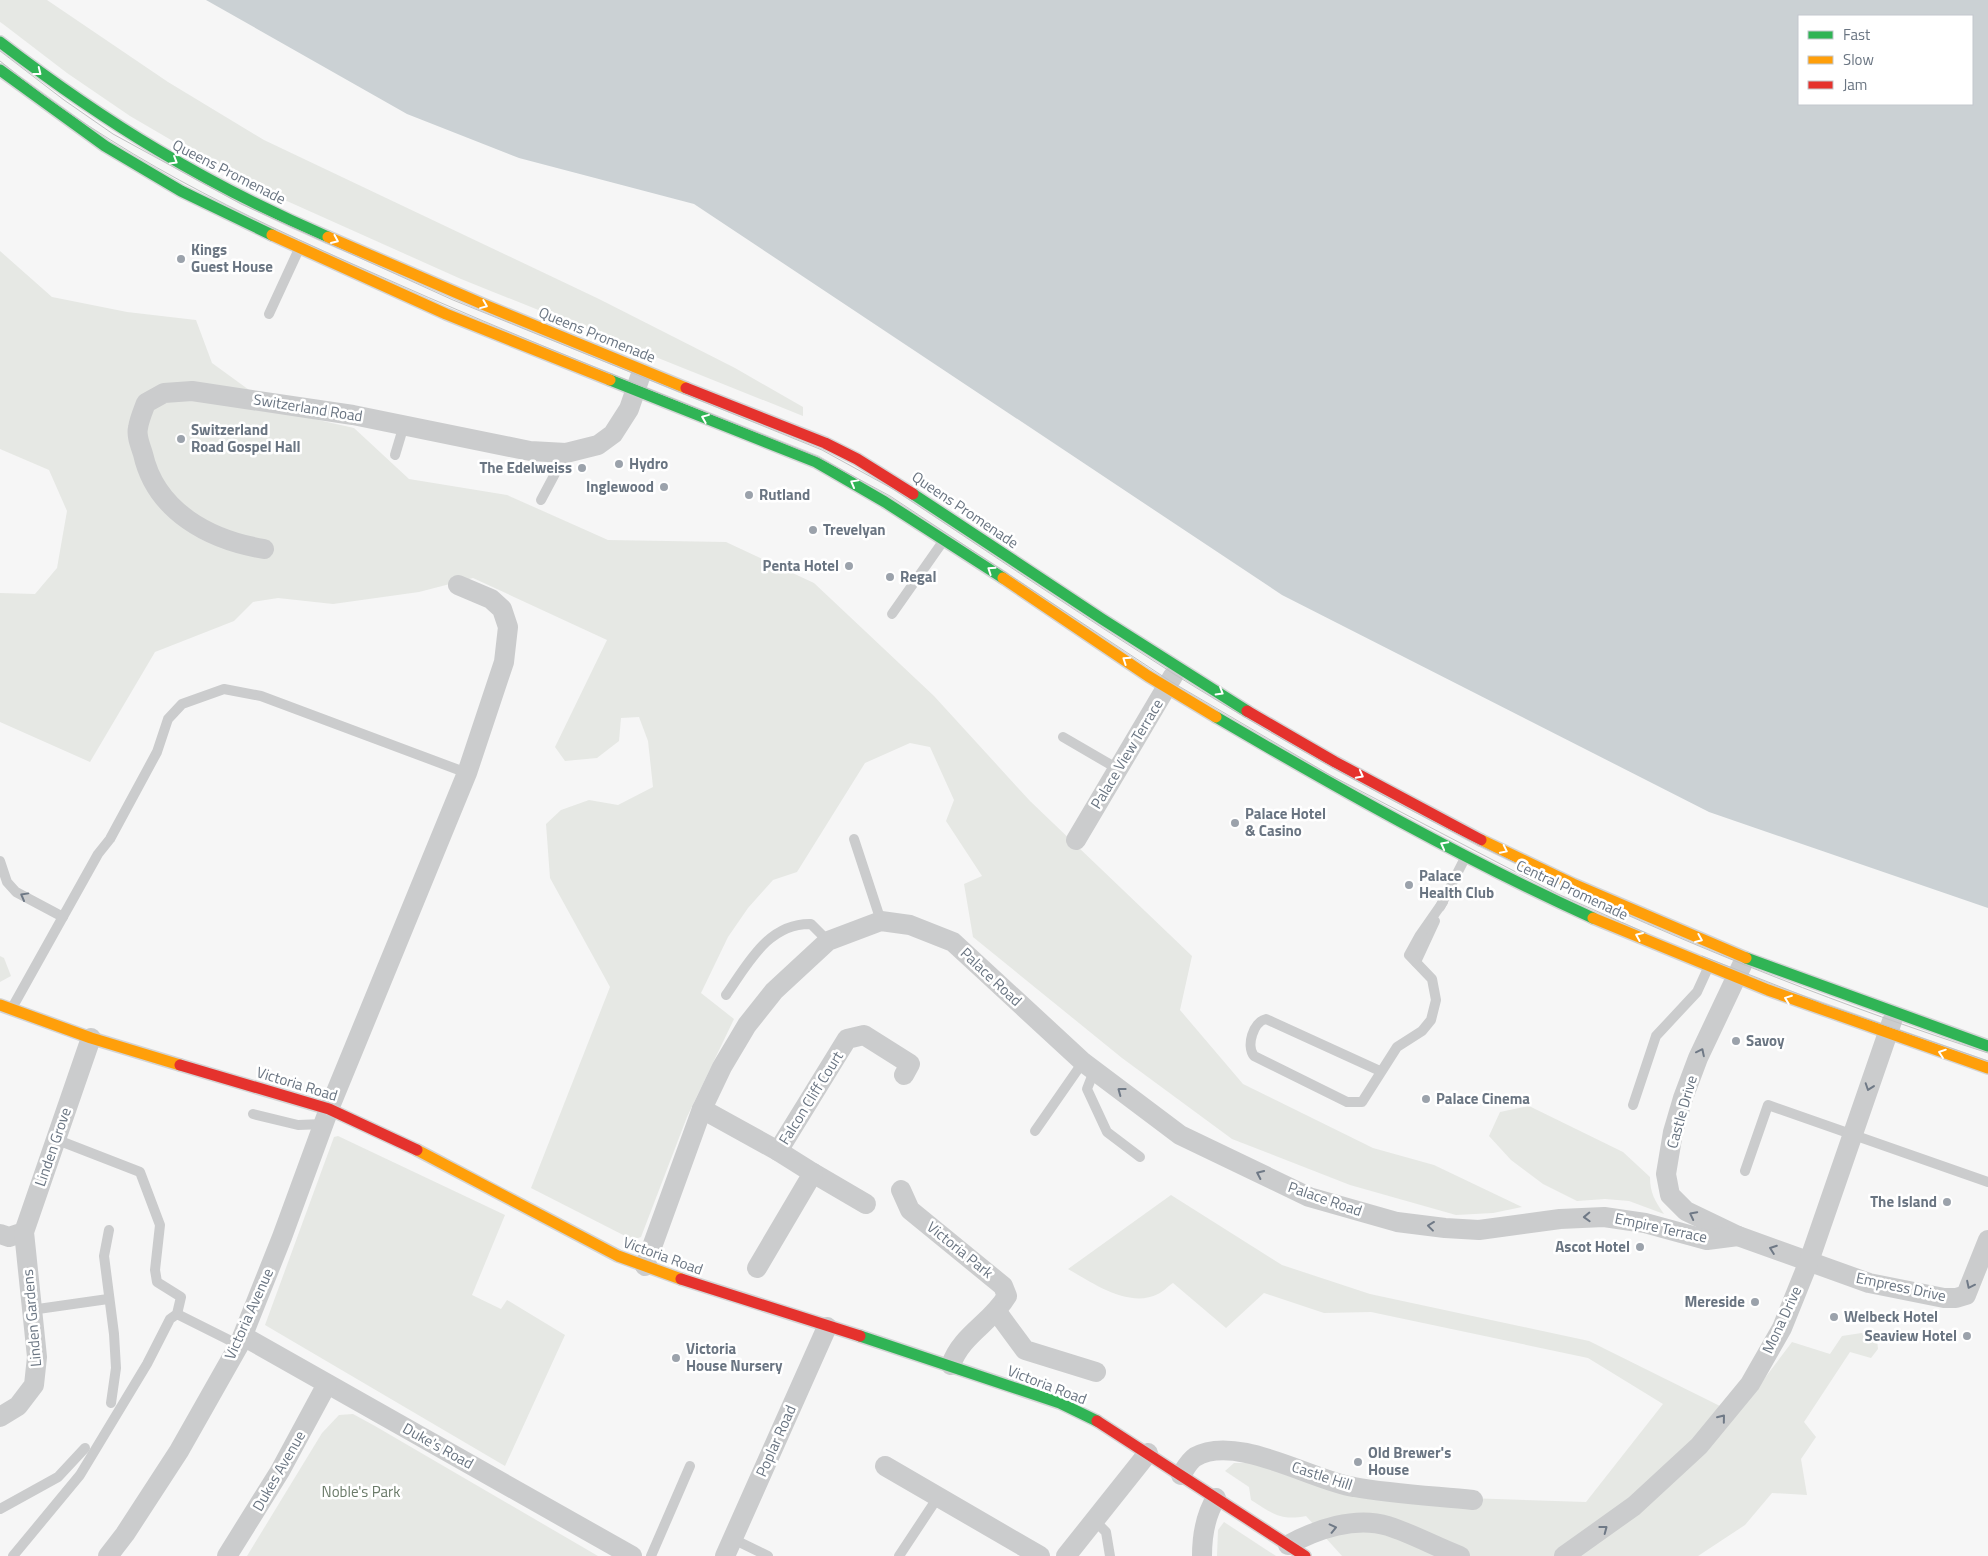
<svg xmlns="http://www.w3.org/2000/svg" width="1988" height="1556" viewBox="0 0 1988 1556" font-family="'Titillium Web',sans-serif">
	<rect width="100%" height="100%" fill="#f6f6f6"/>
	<!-- green -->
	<g fill="#e6e8e4">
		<path d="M0 0H47L168 82 264 140 599 299 735 368 803 407V416L461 279 269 193 207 161 130 116 67 73 3 24 0 22Z"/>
		<path d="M0 251 52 297 127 312 196 320 212 363 278 411 354 428 409 479 507 495 608 540 726 542 814 583 934 696 1030 801 1192 956 1180 1010 1243 1084 1373 1148 1434 1165 1522 1207 1493 1213 1456 1215 1350 1185 1232 1139 1122 1058 973 937 964 884 982 876 946 821 954 800 930 747 910 743 865 763 797 872 773 880 748 908 728 937 701 993 734 1019 687 1117 641 1237 633 1240 531 1188 610 987 550 878 546 824 561 810 589 800 618 805 653 787 648 741 639 717 621 718 619 741 597 758 565 761 555 747 607 640 473 578 419 592 333 604 278 598 253 602 234 621 155 652 90 762 0 722V593L35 594 57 568 67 511 49 470 0 449Z"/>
		<path d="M0 956 4 958 11 976 0 982Z"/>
		<path d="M1529 1106 1623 1152 1650 1177C1650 1193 1655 1201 1664 1214L1629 1201 1605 1199 1577 1201 1543 1184 1511 1160 1489 1136 1500 1112Z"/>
		<path d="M338 1136 505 1215 472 1295 501 1309 507 1300 565 1335 505 1466 265 1325 334 1137Z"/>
		<path d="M1171 1195 1282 1265 1370 1294 1589 1341 1722 1407 1758 1387 1792 1342 1830 1354 1842 1336 1868 1332 1877 1339 1878 1349 1871 1358 1850 1352 1804 1422 1816 1437 1801 1459 1807 1495 1772 1493 1745 1525 1698 1556H1342L1306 1516C1280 1521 1272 1513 1251 1500L1249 1487 1225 1471 1234 1463H1254L1348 1494 1586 1502 1663 1404 1588 1358 1371 1312 1324 1313 1264 1293 1226 1328 1173 1283C1168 1286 1163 1292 1158 1294 1129 1309 1091 1282 1068 1269Z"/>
		<path d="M353 1414 375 1426 598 1556H247L322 1433 339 1415Z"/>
		<path d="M1224 1522 1276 1556H1217L1218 1530Z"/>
	</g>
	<!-- water -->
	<path fill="#cbd1d4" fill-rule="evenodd" d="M206 0H1988V908L1709 812 1282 595 694 204 519 158 407 114ZM1799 16H1972V104H1799Z"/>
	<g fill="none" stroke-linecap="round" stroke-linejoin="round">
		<defs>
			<g id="fast">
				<path d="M0 42C106 123 205 184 328 237"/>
				<path d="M0 70 105 146 181 191 272 235"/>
				<path d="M610 380 816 462 885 502 1003 578"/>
				<path d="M913 494 1102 619 1247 711"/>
				<path d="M1216 717C1339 789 1463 859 1593 918"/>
				<path d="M1746 958 1988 1046"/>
				<path d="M860 1336 1060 1403 1097 1421"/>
			</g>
			<g id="slow">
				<path d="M272 235 446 314 610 380"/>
				<path d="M328 237 487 306 686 388"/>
				<path d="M1003 578 1148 676 1216 717"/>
				<path d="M1481 840 1573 884 1746 958"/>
				<path d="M1593 918 1768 990 1988 1068"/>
				<path d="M0 1005 91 1038 180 1065"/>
				<path d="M417 1150 618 1256 681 1279"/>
			</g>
			<g id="jam">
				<path d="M686 388 825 443 857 459 913 494"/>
				<path d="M1247 711 1335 762 1481 840"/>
				<path d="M180 1065 329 1109 417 1150"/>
				<path d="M681 1279 860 1336"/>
				<path d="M1097 1421 1305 1556"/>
			</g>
		</defs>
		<!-- fast casing -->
		<use href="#fast" stroke="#d3d4d5" stroke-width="14"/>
		<!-- slow casing -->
		<use href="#slow" stroke="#d3d4d5" stroke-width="14"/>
		<!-- jam casing -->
		<use href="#jam" stroke="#d3d4d5" stroke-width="14"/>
		<!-- lane -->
		<g stroke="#cbcccd" stroke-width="10">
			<path d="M269 314 299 249"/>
			<path d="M395 455 404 425"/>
			<path d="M541 500 566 453"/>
			<path d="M892 614 944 540"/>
			<path d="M1063 737 1118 769"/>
			<path d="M854 839 881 921"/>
			<path d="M0 861 7 882 16 892 63 917"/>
			<path d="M1440 907 1465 858"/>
			<path d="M1416 962 1435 921"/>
			<path d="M726 995C748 964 768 923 811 924L828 941"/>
			<path d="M12 1008 98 854 110 839 157 752 168 719 182 704 224 689 261 696 467 773"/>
			<path d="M1094 1071 1087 1089 1107 1132 1140 1157"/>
			<path d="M1380 1071 1266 1019C1253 1022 1246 1046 1254 1056L1347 1102H1362L1397 1047 1422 1031 1431 1020 1436 1000 1432 979 1409 955 1420 935 1443 902"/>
			<path d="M1633 1105 1656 1036 1697 992 1708 968"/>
			<path d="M253 1114 298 1125 324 1124"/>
			<path d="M1035 1131 1083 1062"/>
			<path d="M1745 1171 1768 1105 1988 1182"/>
			<path d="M109 1230 104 1256 114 1334 116 1368 111 1403"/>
			<path d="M31 1310 108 1299"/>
			<path d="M177 1314 239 1345"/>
			<path d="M0 1509 58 1477 85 1448"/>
			<path d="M1095 1521 1106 1532 1110 1556"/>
			<path d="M733 1539 768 1556"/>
			<path d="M13 1556 80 1475 147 1364 170 1319 177 1314 181 1297 157 1282 155 1270 160 1225 140 1172 55 1139"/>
			<path d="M651 1556 690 1466"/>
			<path d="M899 1556 938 1497"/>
		</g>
		<!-- street -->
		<g stroke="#cbcccd" stroke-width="20">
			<path d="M264 549C210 540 156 512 143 454 141 447 136 436 138 428 139 420 143 411 146 403L164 393 192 391 353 415 530 451 566 453 598 445 613 434 629 409 640 377"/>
			<path d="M1076 840 1173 676"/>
			<path d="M1742 965 1698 1058 1683 1098 1673 1132 1666 1174 1670 1195 1686 1211 1738 1236 1869 1283 1944 1298H1956L1966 1295 1988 1240"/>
			<path d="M702 1109 778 1151 847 1039 864 1035 910 1064 904 1075"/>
			<path d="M813 1173 866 1204"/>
			<path d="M901 1190 910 1210 1003 1286 1007 1296C991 1323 961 1335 951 1365"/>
			<path d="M0 1234 9 1237 24 1232"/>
			<path d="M645 1266 702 1109 722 1067 747 1025 774 991 828 941 881 921 910 925 953 942 1083 1062 1180 1135 1309 1197 1397 1222 1445 1228 1479 1230 1560 1219 1604 1217 1645 1223 1707 1240 1738 1236"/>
			<path d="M757 1268 813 1173 778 1151"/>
			<path d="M997 1312 1025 1350 1096 1372"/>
			<path d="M243 1336 632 1556"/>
			<path d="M0 1417 18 1406 34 1385 37 1357 24 1232 91 1038"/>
			<path d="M885 1466 1040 1556"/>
			<path d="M1181 1475C1185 1469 1189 1461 1195 1457 1236 1433 1313 1481 1354 1487 1393 1494 1434 1496 1473 1500"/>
			<path d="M1288 1545C1317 1529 1355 1516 1388 1526 1413 1534 1436 1547 1460 1556"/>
			<path d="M108 1556 125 1534 179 1451 239 1345 282 1237 329 1109 467 773 504 662 508 627 502 609 491 599 458 585"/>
			<path d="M227 1556 280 1471 327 1384"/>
			<path d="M725 1556 827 1327"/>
			<path d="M1066 1556 1148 1453"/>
			<path d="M1202 1556C1202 1536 1205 1516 1216 1498"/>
			<path d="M1564 1556 1634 1506 1699 1446 1750 1384 1782 1328 1809 1261 1892 1021"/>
		</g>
		<!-- fast -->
		<use href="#fast" stroke="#30b455" stroke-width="11"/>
		<!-- slow -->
		<use href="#slow" stroke="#ff9f0a" stroke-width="11"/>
		<!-- jam -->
		<use href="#jam" stroke="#e5322d" stroke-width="11"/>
		<!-- tram -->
		<g stroke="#c1c2c3" stroke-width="1">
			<path d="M0 51 64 100 113 134 241 204 453 300 822 450 893 489C987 551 1079 614 1174 674 1429 833 1702 961 1988 1053"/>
			<path d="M0 61C115 155 239 214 373 273 520 339 670 397 818 457L890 496 1170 681 1330 775 1558 894 1646 933"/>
			<path d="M1702 956 1824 1004 1988 1061"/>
		</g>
	</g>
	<!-- one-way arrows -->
	<defs><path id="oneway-chevron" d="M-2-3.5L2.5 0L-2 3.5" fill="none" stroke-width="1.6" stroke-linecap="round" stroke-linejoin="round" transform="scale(1.25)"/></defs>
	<g stroke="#fff">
		<use href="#oneway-chevron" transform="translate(38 72) rotate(38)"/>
		<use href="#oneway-chevron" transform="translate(174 161) rotate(31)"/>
		<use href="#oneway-chevron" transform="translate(335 240) rotate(24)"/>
		<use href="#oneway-chevron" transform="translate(484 305) rotate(22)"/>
		<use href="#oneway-chevron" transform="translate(705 418) rotate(-158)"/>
		<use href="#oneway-chevron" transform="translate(854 483) rotate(-151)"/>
		<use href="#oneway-chevron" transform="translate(991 570) rotate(-146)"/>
		<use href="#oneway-chevron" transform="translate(1126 660) rotate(-146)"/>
		<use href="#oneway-chevron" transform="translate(1220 692) rotate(31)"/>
		<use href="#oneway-chevron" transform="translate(1360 775) rotate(28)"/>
		<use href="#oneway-chevron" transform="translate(1444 845) rotate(-152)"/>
		<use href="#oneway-chevron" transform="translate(1504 850) rotate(26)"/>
		<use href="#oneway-chevron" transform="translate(1639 936) rotate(-157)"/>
		<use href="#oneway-chevron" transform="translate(1699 939) rotate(23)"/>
		<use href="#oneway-chevron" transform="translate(1788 999) rotate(-159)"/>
		<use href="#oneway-chevron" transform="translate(1942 1053) rotate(-161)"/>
	</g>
	<g stroke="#6f7986">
		<use href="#oneway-chevron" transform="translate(24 896) rotate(-151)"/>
		<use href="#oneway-chevron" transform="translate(1701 1052) rotate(-64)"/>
		<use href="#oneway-chevron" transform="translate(1869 1087) rotate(109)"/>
		<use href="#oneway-chevron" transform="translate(1121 1091) rotate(-143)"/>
		<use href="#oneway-chevron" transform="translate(1260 1174) rotate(-155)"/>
		<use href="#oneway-chevron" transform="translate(1693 1215) rotate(-153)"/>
		<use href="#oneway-chevron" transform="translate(1587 1217) rotate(178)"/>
		<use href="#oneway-chevron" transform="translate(1431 1226) rotate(-173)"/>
		<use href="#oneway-chevron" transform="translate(1773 1249) rotate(-160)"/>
		<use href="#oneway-chevron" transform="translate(1970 1285) rotate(116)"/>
		<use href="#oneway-chevron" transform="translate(1722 1418) rotate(-51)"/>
		<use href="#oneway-chevron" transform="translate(1333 1528) rotate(-13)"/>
		<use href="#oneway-chevron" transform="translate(1604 1529) rotate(-37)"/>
	</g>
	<!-- markers -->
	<g fill="#9ba2ab" stroke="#fff" stroke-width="2">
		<circle cx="181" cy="259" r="5"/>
		<circle cx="181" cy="439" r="5"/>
		<circle cx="619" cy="464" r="5"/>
		<circle cx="582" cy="468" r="5"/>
		<circle cx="664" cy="487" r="5"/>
		<circle cx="749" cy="495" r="5"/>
		<circle cx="813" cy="530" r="5"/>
		<circle cx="849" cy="566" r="5"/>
		<circle cx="890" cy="577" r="5"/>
		<circle cx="1235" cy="823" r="5"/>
		<circle cx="1409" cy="885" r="5"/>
		<circle cx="1736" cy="1041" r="5"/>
		<circle cx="1426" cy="1099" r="5"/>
		<circle cx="1947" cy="1202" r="5"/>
		<circle cx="1640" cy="1247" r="5"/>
		<circle cx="1755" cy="1302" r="5"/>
		<circle cx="1834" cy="1317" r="5"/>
		<circle cx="1967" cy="1336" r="5"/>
		<circle cx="676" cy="1358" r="5"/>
		<circle cx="1358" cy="1462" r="5"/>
	</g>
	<g text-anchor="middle" stroke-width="5" stroke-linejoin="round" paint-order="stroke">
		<!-- street labels -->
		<g font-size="15" fill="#6a7582" stroke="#fff">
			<text transform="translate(229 172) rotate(27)" y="5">Queens Promenade</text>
			<text transform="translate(597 335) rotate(22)" y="5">Queens Promenade</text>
			<text transform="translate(308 408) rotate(9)" y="5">Switzerland Road</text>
			<text transform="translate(965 510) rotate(34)" y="5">Queens Promenade</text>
			<text transform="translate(1127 754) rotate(-59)" y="5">Palace View Terrace</text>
			<text transform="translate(1572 890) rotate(25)" y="5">Central Promenade</text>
			<text transform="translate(991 977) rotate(43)" y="5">Palace Road</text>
			<text transform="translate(297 1084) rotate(17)" y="5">Victoria Road</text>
			<text transform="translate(811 1098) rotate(-58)" y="5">Falcon Cliff Court</text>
			<text transform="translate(1682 1112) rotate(-74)" y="5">Castle Drive</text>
			<text transform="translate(53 1147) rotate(-71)" y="5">Linden Grove</text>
			<text transform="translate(1325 1199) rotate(19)" y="5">Palace Road</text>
			<text transform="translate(1661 1228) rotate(12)" y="5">Empire Terrace</text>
			<text transform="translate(960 1250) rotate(39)" y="5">Victoria Park</text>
			<text transform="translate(663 1256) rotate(20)" y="5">Victoria Road</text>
			<text transform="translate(1901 1287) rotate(12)" y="5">Empress Drive</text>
			<text transform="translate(249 1314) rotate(-66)" y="5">Victoria Avenue</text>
			<text transform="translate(32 1318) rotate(-95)" y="5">Linden Gardens</text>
			<text transform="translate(1782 1320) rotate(-65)" y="5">Mona Drive</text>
			<text transform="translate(1047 1385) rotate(21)" y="5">Victoria Road</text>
			<text transform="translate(776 1441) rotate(-66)" y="5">Poplar Road</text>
			<text transform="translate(438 1446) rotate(29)" y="5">Duke's Road</text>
			<text transform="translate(279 1471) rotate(-60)" y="5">Dukes Avenue</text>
			<text transform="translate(1322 1476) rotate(18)" y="5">Castle Hill</text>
		</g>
		<!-- poi labels -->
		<g font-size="15" font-weight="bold" fill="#6a7582" stroke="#fff" text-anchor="start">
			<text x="191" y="255">Kings<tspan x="191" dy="17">Guest House</tspan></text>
			<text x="191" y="435">Switzerland<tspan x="191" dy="17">Road Gospel Hall</tspan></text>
			<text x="629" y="469">Hydro</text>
			<text x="572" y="473" text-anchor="end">The Edelweiss</text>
			<text x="654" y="492" text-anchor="end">Inglewood</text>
			<text x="759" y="500">Rutland</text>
			<text x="823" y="535">Trevelyan</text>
			<text x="839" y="571" text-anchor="end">Penta Hotel</text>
			<text x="900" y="582">Regal</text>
			<text x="1245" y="819">Palace Hotel<tspan x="1245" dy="17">&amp; Casino</tspan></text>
			<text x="1419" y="881">Palace<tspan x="1419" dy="17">Health Club</tspan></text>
			<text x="1746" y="1046">Savoy</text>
			<text x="1436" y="1104">Palace Cinema</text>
			<text x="1937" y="1207" text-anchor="end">The Island</text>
			<text x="1630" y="1252" text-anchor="end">Ascot Hotel</text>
			<text x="1745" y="1307" text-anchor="end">Mereside</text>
			<text x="1844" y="1322">Welbeck Hotel</text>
			<text x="1957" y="1341" text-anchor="end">Seaview Hotel</text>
			<text x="686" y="1354">Victoria<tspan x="686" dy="17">House Nursery</tspan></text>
			<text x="1368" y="1458">Old Brewer's<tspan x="1368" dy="17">House</tspan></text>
		</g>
		<!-- park labels -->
		<g font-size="15" fill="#6a7a68" stroke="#fff">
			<text x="361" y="1497">Noble's Park</text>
		</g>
	</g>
	<!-- legend -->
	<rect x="1798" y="15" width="175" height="90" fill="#ffffff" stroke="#c3c8cd"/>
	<rect x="1808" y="31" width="25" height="8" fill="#30b455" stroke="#c3c8cd"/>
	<text x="1843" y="40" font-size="15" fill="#6a7582">Fast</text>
	<rect x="1808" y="56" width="25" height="8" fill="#ff9f0a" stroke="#c3c8cd"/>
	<text x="1843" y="65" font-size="15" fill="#6a7582">Slow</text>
	<rect x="1808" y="81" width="25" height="8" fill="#e5322d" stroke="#c3c8cd"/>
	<text x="1843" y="90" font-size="15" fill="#6a7582">Jam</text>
</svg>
